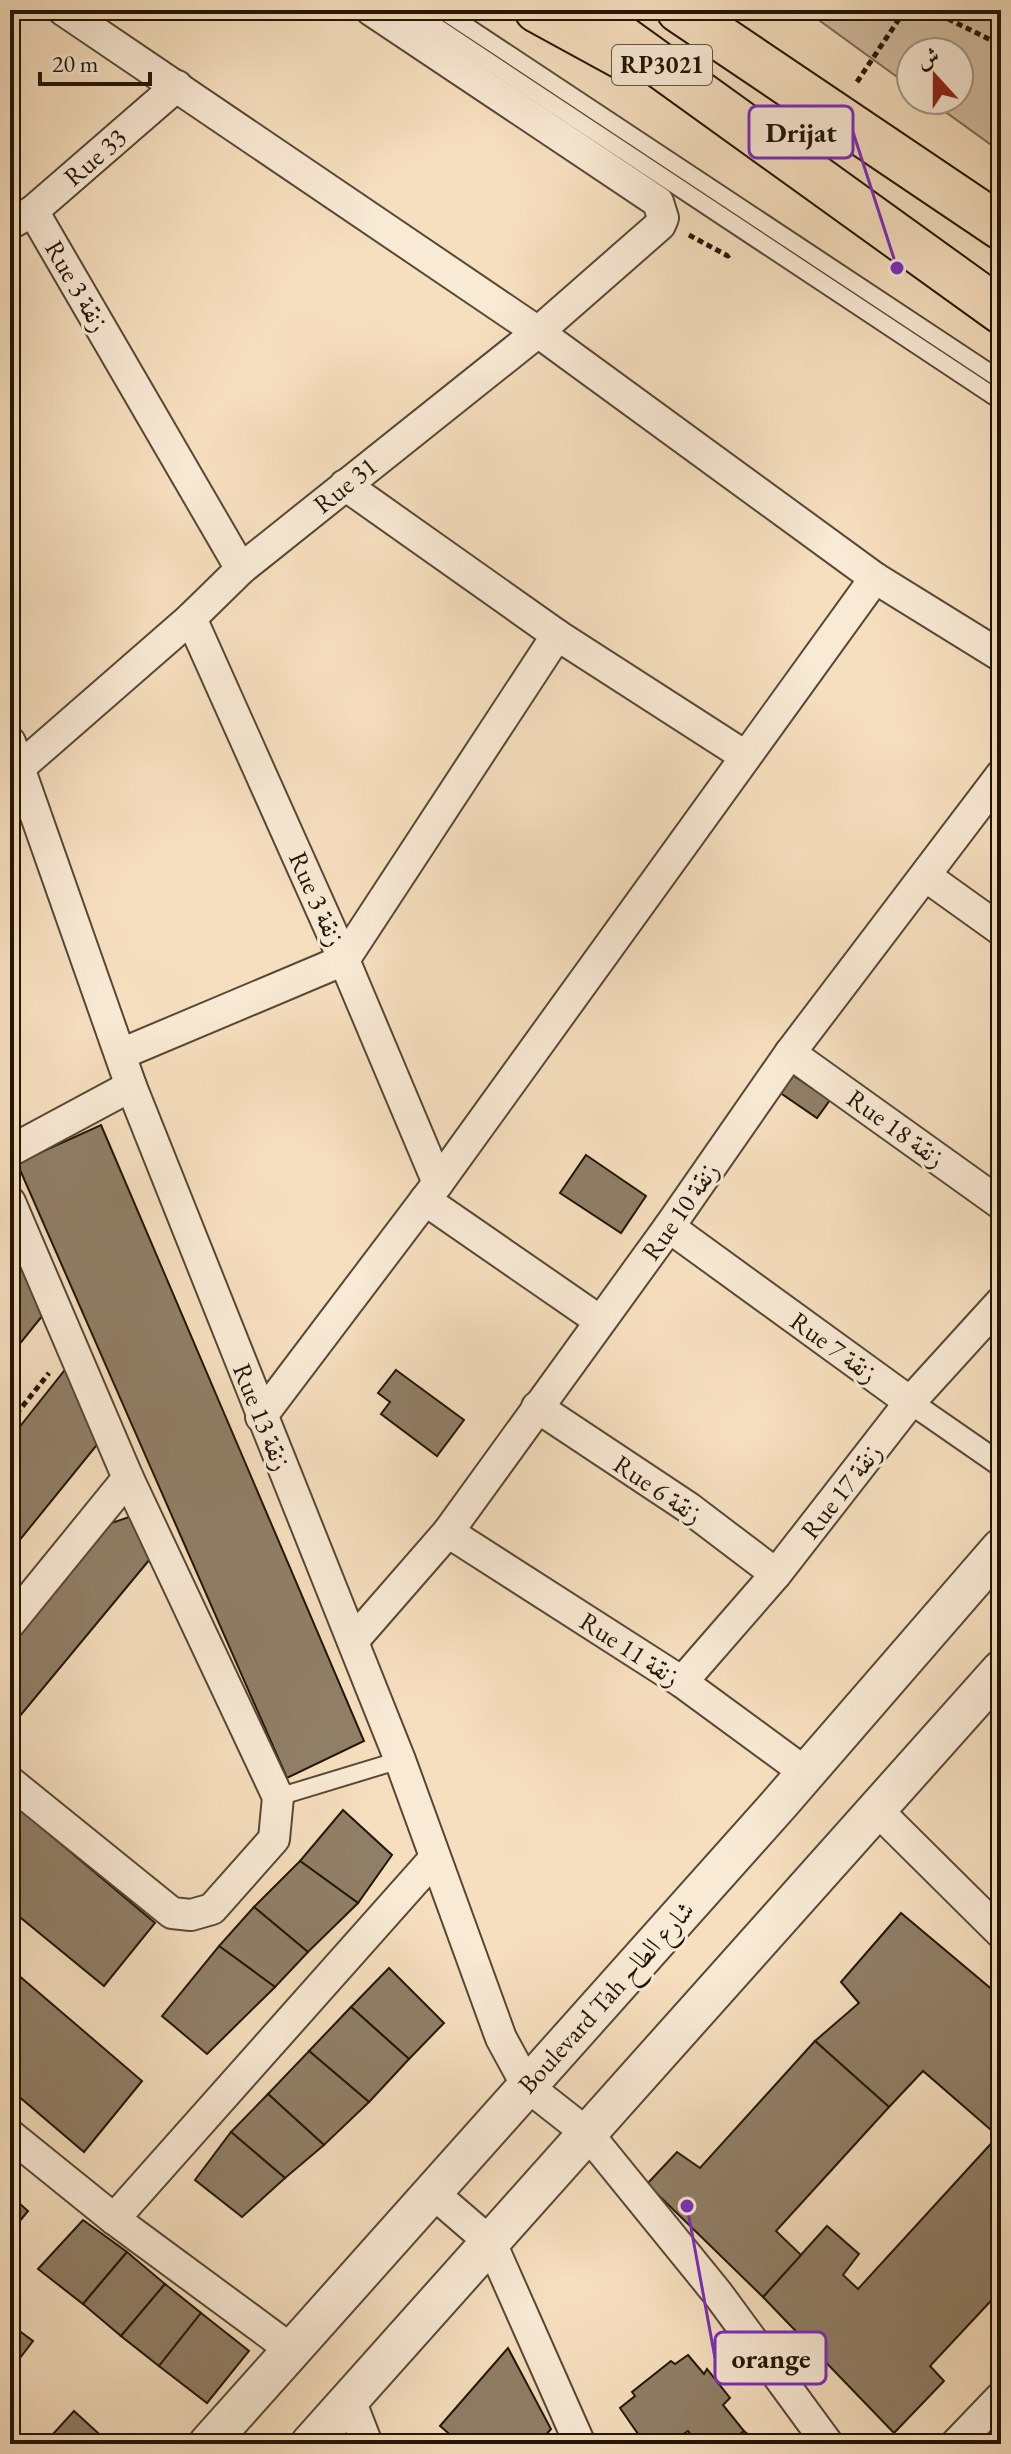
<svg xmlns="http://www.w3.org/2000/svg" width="1011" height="2454" viewBox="0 0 1011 2454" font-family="'EB Garamond',Amiri,serif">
	<rect width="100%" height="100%" fill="#f6dfbf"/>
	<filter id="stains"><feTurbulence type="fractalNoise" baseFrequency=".0025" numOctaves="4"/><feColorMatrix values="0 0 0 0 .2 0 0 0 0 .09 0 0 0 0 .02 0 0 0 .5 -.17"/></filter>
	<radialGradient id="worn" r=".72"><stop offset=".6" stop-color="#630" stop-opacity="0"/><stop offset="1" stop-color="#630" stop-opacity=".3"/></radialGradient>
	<!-- green -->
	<path fill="#d2bda0" stroke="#7a6a54" stroke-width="2" d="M805 10H1001V152L929 100H959V52H911V87Z"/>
	<!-- building -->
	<g fill="#907f67" stroke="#221607" stroke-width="2">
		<path d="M791 1074 830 1100 817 1118 779 1092Z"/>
		<path d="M101 1125 364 1741 287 1778 17 1163Z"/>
		<path d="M586 1155 646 1196 621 1233 560 1193Z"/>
		<path d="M10 1266 32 1275 47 1310 10 1356Z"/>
		<path d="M68 1366 100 1441 10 1552V1439Z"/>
		<path d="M396 1370 464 1420 437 1456 381 1414 390 1402 378 1393Z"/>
		<path d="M138 1514 155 1553 10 1728V1633L97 1528Z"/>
		<path d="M10 1801 155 1923 104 1986 10 1909Z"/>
		<path d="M343 1810 392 1855 358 1903 300 1861Z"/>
		<path d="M300 1861 358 1903 308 1952 254 1907Z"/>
		<path d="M254 1907 308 1952 275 1987 219 1946Z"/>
		<path d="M901 1913 1001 1997V2290L930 2366 944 2381 894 2433 763 2297 827 2226 859 2254 843 2275 858 2289 998 2136 923 2071 889 2107 815 2041 859 2003 841 1982Z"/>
		<path d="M219 1946 275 1987 207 2054 162 2016Z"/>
		<path d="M10 1968 142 2081 84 2152 10 2089Z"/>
		<path d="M389 1968 444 2023 409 2059 351 2007Z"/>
		<path d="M351 2007 409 2059 369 2102 309 2051Z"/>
		<path d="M815 2041 889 2107 776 2231 801 2255 763 2297 647 2184 677 2152 700 2168Z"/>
		<path d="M309 2051 369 2102 324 2145 268 2094Z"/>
		<path d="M268 2094 324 2145 285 2178 231 2132Z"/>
		<path d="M231 2132 285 2178 242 2217 195 2180Z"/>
		<path d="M10 2195 28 2211 10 2233Z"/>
		<path d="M83 2220 127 2252 83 2304 38 2269Z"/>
		<path d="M127 2252 165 2284 121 2336 83 2304Z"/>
		<path d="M165 2284 201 2313 159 2366 121 2336Z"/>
		<path d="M201 2313 249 2351 207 2403 159 2366Z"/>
		<path d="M10 2324 33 2341 10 2371Z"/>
		<path d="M508 2348 551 2429 538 2444H461L440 2426Z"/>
		<path d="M688 2355 704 2374 707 2369 730 2398 723 2405 744 2431 728 2444H699L688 2431 668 2444H645L620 2408 635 2396 632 2392 671 2361 675 2364Z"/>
		<path d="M74 2411 110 2444H44Z"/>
		<path d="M744 2431 760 2444H728Z"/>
	</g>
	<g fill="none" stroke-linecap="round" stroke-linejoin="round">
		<defs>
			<g id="service">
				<path d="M411 10 1001 401"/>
				<path d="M442 10 1001 380"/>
				<path d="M278 1797 400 1760"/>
			</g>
			<path id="pedestrian" d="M910 1402 1001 1465"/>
			<g id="minor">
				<path d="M63 10 538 332 875 578 1001 656"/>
				<path d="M33 211 241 569"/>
				<path d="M10 224 33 211 177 86"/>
				<path d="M345 485 557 635 745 756"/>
				<path d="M191 618 344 960 438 1183"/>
				<path d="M10 742 131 1086 400 1760 501 2038 527 2086 588 2134 718 2294 828 2444"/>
				<path d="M19 768 191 618 241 569 538 332 660 225 663 218 658 202 371 10"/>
				<path d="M927 877 1001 930"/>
				<path d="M790 1053 1001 1204"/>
				<path d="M121 1054 344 960 557 635"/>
				<path d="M10 1151 131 1086"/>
				<path d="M425 1200 600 1321"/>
				<path d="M10 1202 128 1478 278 1797 274 1839 212 1909 191 1915 172 1913 10 1782"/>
				<path d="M669 1227 910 1402"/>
				<path d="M537 1407 689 1508 776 1574"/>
				<path d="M261 1417 438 1183 875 578"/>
				<path d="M448 1532 682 1682 806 1773"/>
				<path d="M10 1623 128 1478"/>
				<path d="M353 1641 448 1532 669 1227 790 1053 1001 775"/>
				<path d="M682 1682 776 1574 910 1402 1001 1302"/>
				<path d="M878 1811 1001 1933"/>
				<path d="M10 2135 114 2219 293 2351"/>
				<path d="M433 2193 491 2243 580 2444"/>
				<path d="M114 2219 434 1859"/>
				<path d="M350 2400 367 2444"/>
				<path d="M956 2444 1001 2397"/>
			</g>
			<g id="tertiary">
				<path d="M208 2444 780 1803 1001 1548"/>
				<path d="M310 2444 1001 1670"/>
			</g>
			<path id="primary" d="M537 10 623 57"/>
			<g id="trunk">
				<path d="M583 10 1001 311"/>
				<path d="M679 10 1001 227"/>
			</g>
		</defs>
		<!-- service casing -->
		<use href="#service" stroke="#574835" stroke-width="20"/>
		<!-- pedestrian casing -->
		<use href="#pedestrian" stroke="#574835" stroke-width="26"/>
		<!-- minor casing -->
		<use href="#minor" stroke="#574835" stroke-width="34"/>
		<!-- tertiary casing -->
		<use href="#tertiary" stroke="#574835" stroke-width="42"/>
		<!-- primary casing -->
		<use href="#primary" stroke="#221607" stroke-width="48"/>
		<!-- trunk casing -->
		<use href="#trunk" stroke="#221607" stroke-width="48"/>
		<!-- path -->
		<g stroke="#221607" stroke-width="5" stroke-dasharray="6 4" stroke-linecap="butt">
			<path d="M930 10 1001 45"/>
			<path d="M857 82 905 10"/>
			<path d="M689 235 728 256 732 252"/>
			<path d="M10 1422 49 1373"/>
		</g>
		<!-- service -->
		<use href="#service" stroke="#f9ead5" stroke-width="16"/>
		<!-- pedestrian -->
		<use href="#pedestrian" stroke="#f9ead5" stroke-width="22"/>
		<!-- minor -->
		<use href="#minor" stroke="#f9ead5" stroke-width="30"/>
		<!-- tertiary -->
		<use href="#tertiary" stroke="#f9ead5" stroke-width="38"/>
		<!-- primary -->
		<use href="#primary" stroke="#f6dfbf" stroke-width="44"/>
		<!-- trunk -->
		<use href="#trunk" stroke="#f6dfbf" stroke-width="44"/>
	</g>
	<g text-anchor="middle" stroke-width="6" stroke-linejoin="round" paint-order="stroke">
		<!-- shield labels -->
		<rect fill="#f9ead5" stroke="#625645" stroke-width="2" x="612" y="45" width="100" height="40" rx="6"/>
		<g font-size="24" font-weight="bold" fill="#221607">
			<text x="662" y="73">RP3021</text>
		</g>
		<!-- street labels -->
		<g font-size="26" fill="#221607" stroke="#f9ead5">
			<text transform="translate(95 157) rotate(-41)" y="9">Rue 33</text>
			<text transform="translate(77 286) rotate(60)" y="9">Rue 3 زنقة</text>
			<text transform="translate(345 485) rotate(-39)" y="9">Rue 31</text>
			<text transform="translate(317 899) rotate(66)" y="9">Rue 3 زنقة</text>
			<text transform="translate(896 1128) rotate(36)" y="9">Rue 18 زنقة</text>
			<text transform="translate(680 1211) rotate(-55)" y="9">Rue 10 زنقة</text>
			<text transform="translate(834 1347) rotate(36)" y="9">Rue 7 زنقة</text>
			<text transform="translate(262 1417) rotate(68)" y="9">Rue 13 زنقة</text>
			<text transform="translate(658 1489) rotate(34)" y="9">Rue 6 زنقة</text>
			<text transform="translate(841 1491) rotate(-52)" y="9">Rue 17 زنقة</text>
			<text transform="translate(630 1649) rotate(33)" y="9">Rue 11 زنقة</text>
			<text transform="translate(606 1997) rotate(-48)" y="9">Boulevard Tah شارع الطاح</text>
		</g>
	</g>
	<!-- callouts -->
	<path fill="none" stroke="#7b2cbf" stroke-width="3" d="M897 268L853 132M687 2206L715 2358"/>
	<g fill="#7b2cbf" stroke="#f9ead5" stroke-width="3">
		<circle cx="897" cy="268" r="8"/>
		<circle cx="687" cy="2206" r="8"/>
	</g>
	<g fill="#f9ead5" stroke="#7b2cbf" stroke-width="3">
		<rect x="749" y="106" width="104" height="52" rx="8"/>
		<rect x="715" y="2332" width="111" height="52" rx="8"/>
	</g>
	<g font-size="28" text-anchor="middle" font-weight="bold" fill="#221607">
		<text x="801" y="142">Drijat</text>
		<text x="771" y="2368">orange</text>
	</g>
	<!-- margin -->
	<rect width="1011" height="2454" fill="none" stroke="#f6dfbf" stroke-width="40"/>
	<rect x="12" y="12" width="987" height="2430" fill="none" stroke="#221607" stroke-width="4"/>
	<rect x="20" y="20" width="971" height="2414" fill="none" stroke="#221607" stroke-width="2"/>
	<!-- north arrow -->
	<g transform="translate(935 76) rotate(339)"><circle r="38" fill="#f9ead5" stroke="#a39583" stroke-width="2"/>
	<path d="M0-6L14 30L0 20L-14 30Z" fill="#8f2418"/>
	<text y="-12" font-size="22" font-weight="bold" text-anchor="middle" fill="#221607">ش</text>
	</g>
	<!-- scale -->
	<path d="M40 72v12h110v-12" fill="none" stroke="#221607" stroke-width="4"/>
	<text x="52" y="72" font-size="24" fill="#221607" stroke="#f9ead5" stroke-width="6" paint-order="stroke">20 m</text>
	<rect width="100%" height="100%" filter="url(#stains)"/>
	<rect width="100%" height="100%" fill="url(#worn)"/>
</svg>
